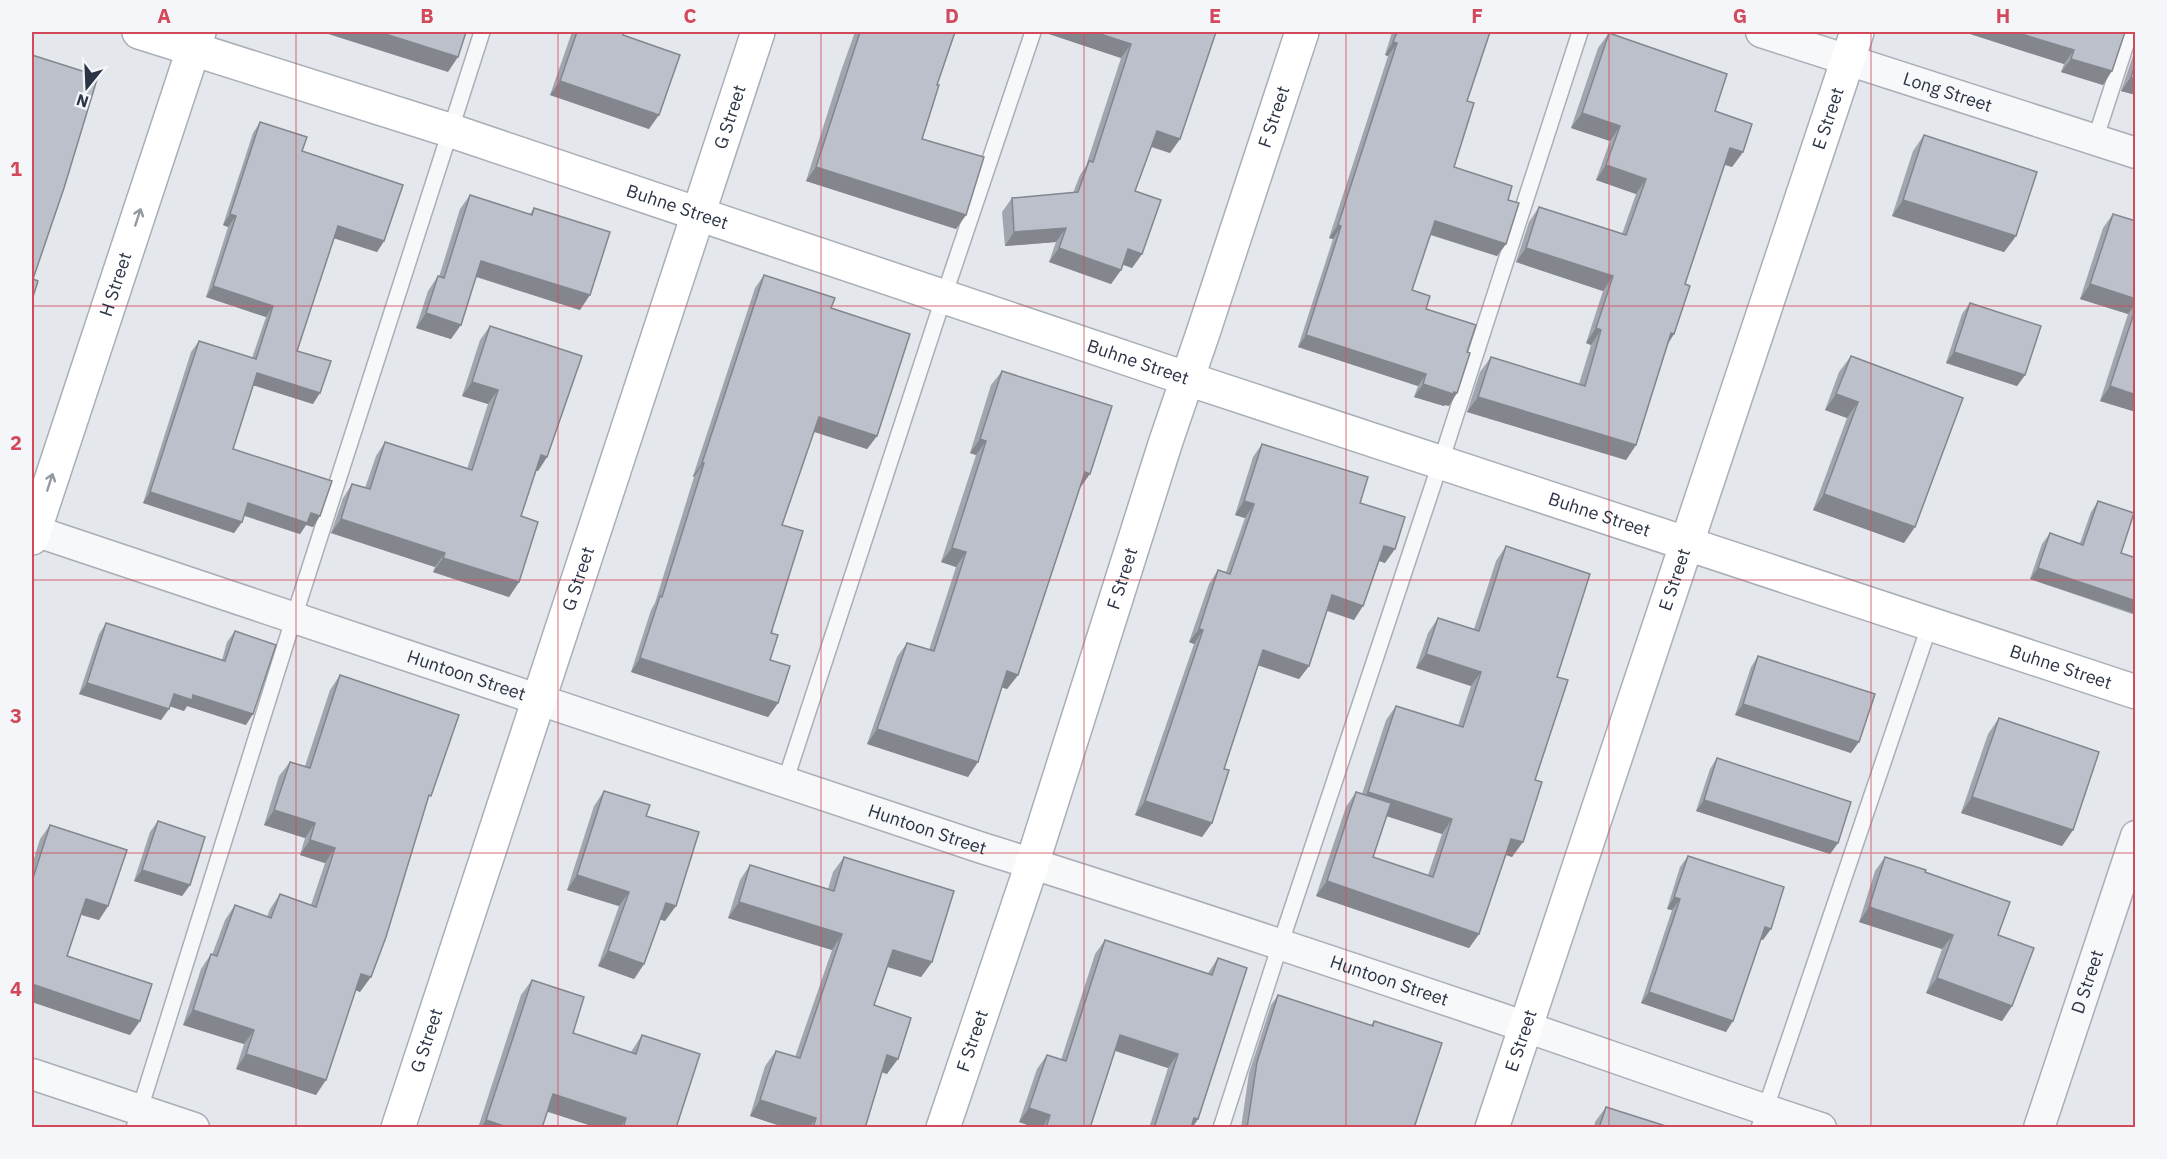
<svg xmlns="http://www.w3.org/2000/svg" width="2167" height="1159" viewBox="0 0 2167 1159" font-family="'IBM Plex Sans',sans-serif">
	<rect width="100%" height="100%" fill="#e4e7ec"/>
	<g fill="none" stroke-linecap="round" stroke-linejoin="round">
		<defs>
			<g id="lane">
				<path d="M2095 140 2130 32"/>
				<path d="M785 782 944 296 1033 32"/>
				<path d="M134 1128 294 617 482 32"/>
				<path d="M1221 1128 1280 945 1441 461 1580 32"/>
				<path d="M1759 1128 1930 624"/>
			</g>
			<g id="street">
				<path id="s1" d="M1761 32 2136 153"/>
				<path id="s2" d="M32 530 982 848C1146 899 1310 954 1473 1009 1589 1048 1704 1090 1821 1128"/>
				<path d="M32 1074 194 1128"/>
				<path id="s3" d="M2039 1128 2136 836"/>
			</g>
			<g id="secondary">
				<path id="s4" d="M139 32 449 130 1188 379 2136 692"/>
				<path id="s5" d="M32 538 199 32"/>
				<path id="s6" d="M398 1128 758 32"/>
				<path id="s7" d="M943 1128 1032 864 1166 441 1203 333 1302 32"/>
				<path id="s8" d="M1492 1128 1857 32"/>
			</g>
		</defs>
		<!-- lane casing -->
		<use href="#lane" stroke="#a9aeb7" stroke-width="18"/>
		<!-- street casing -->
		<use href="#street" stroke="#a9aeb7" stroke-width="33"/>
		<!-- secondary casing -->
		<use href="#secondary" stroke="#a9aeb7" stroke-width="36"/>
		<!-- lane -->
		<use href="#lane" stroke="#f7f8fa" stroke-width="15"/>
		<!-- street -->
		<use href="#street" stroke="#f7f8fa" stroke-width="30"/>
		<!-- secondary -->
		<use href="#secondary" stroke="#fff" stroke-width="33"/>
	</g>
	<!-- wall -->
	<g fill="#a1a5ae" fill-rule="evenodd">
		<path d="M572 32H624L623 35 649 129 550 95Z"/>
		<path d="M855 32H955L937 85 922 139 966 215 956 229 806 181 841 71Z"/>
		<path d="M1043 32H1216L1180 139 1170 153 1151 147 1135 191 1142 254 1132 268 1123 264 1121 270 1111 284 1049 262 1056 242 1005 246 1002 212 1012 198 1073 193 1080 175 1086 166 1121 58Z"/>
		<path d="M1392 32H1490L1467 101 1454 167 1508 200 1506 244 1497 256 1430 235 1412 290 1426 309 1449 406 1445 405 1444 406 1414 397 1418 386 1298 347 1333 239 1329 238 1388 56 1385 55Z"/>
		<path d="M1964 32H2125L2103 85 2061 72 2064 64Z"/>
		<path d="M1609 33 1715 111 1743 152 1732 167 1725 165 1685 284 1674 334 1668 344 1636 445 1626 460 1467 412 1480 372 1491 357 1579 384 1591 345 1586 343 1603 291 1516 262 1529 222 1539 207 1622 234 1636 194 1596 180 1610 141 1571 128 1598 48Z"/>
		<path d="M2136 47V95L2121 91Z"/>
		<path d="M260 122 302 151 384 241 377 252 334 238 297 351 313 404 253 385 233 449 320 516 313 527 306 525 300 534 244 516 242 522 234 533 143 503 191 352 199 341 252 358 266 317 206 297 228 227 223 225 253 133Z"/>
		<path d="M1924 135 2016 236 2004 252 1892 216 1913 151Z"/>
		<path d="M470 195 530 214 534 208 580 310 476 277 451 339 416 328 428 291 438 276 439 277 460 209Z"/>
		<path d="M2113 214 2136 221V412L2100 401 2128 314 2080 299 2103 228Z"/>
		<path d="M764 275 831 308 877 436 867 449 814 432 782 525 770 660 778 703 768 717 631 672 651 610 655 603 694 477 693 476 755 288Z"/>
		<path d="M1970 303 2025 375 2017 386 1946 363 1962 314Z"/>
		<path d="M490 326 547 457 538 471H536L521 516 519 582 509 597 433 572 435 567 331 533 343 498 352 484 365 488 376 456 385 442 467 469 488 404 462 396 480 340Z"/>
		<path d="M1851 356 1904 543 1813 510 1847 418 1825 410 1839 372Z"/>
		<path d="M1002 371 1080 488 1018 675 1007 689 1002 687 968 777 867 744 897 657 907 643 929 650 956 567 941 562 976 455 970 453 991 385Z"/>
		<path d="M1262 444 1360 503 1385 563 1379 561 1354 620 1327 611 1309 666 1299 679 1258 665 1224 769 1212 823 1202 837 1135 815 1194 644 1189 642 1209 584 1218 570 1226 572 1245 518 1235 515 1253 457Z"/>
		<path d="M2098 501 2121 553 2135 615 2030 579 2042 544 2050 533 2080 543 2091 512Z"/>
		<path d="M1506 546 1557 677 1535 780 1512 857 1506 855 1479 934 1469 948 1316 896 1346 807 1356 792 1362 794 1386 720 1396 706 1458 726 1471 686 1416 668 1428 633 1438 618 1474 629 1496 561ZM1387 816 1442 834 1428 875 1373 857Z"/>
		<path d="M106 623 222 660 227 642 235 631 246 725 187 706 184 711 170 706 161 720 79 694 99 634Z"/>
		<path d="M1758 656 1851 753 1735 715 1751 667Z"/>
		<path d="M340 675 427 802 360 992 356 990 316 1095 236 1069 244 1044 183 1025 201 969 211 954 212 955 225 920 235 905 267 917 270 909 280 894 311 905 325 863 300 855 305 838 264 825 279 776 290 762 305 766 330 690Z"/>
		<path d="M1999 718 2073 830 2062 846 1961 813 1988 734Z"/>
		<path d="M1717 758 1838 843 1830 854 1696 811 1710 769Z"/>
		<path d="M604 791 646 816 665 921 660 919 644 964 634 979 598 966 619 906 567 890 594 806Z"/>
		<path d="M158 821 190 885 182 896 134 881 150 832Z"/>
		<path d="M50 825 108 906 99 920 81 915 67 956 140 1021 130 1035 32 1002V865L40 839Z"/>
		<path d="M1688 856 1763 940 1761 939 1726 1032 1641 1003 1672 910 1667 909 1680 867Z"/>
		<path d="M844 857 932 962 921 977 887 967 874 1005 887 1074 882 1072 865 1128H787L750 1116 765 1066 776 1051 795 1057 832 950 728 918 740 880 750 865 828 889 833 872Z"/>
		<path d="M1885 857 1925 872 1998 935 2012 1006 2002 1021 1926 993 1942 949 1859 922 1875 871Z"/>
		<path d="M1105 940 1208 973 1218 958 1198 1119 1192 1128H1149L1168 1068 1115 1051 1090 1128H1036L1019 1122 1037 1069 1047 1055 1061 1060 1095 954Z"/>
		<path d="M532 980 573 1033 631 1052 642 1035 676 1128H598L547 1111 542 1128H478L521 995Z"/>
		<path d="M1278 995 1371 1025 1374 1021 1414 1128H1241L1249 1073 1271 1005Z"/>
		<path d="M1606 1107 1672 1128H1594L1595 1122Z"/>
	</g>
	<!-- shaded-wall -->
	<g fill="#83868d">
		<path d="M322 32H379L458 57 448 72Z"/>
		<path d="M1043 32H1094L1131 44 1121 58Z"/>
		<path d="M1964 32H2015L2074 50 2064 64Z"/>
		<path d="M1393 42 1397 43 1388 56 1385 55Z"/>
		<path d="M2071 59 2112 71 2103 85 2061 72Z"/>
		<path d="M2131 77 2136 79V95L2121 91Z"/>
		<path d="M560 81 659 115 649 129 550 95Z"/>
		<path d="M1582 113 1620 126 1610 141 1571 128Z"/>
		<path d="M1157 131 1180 139 1170 153 1147 145Z"/>
		<path d="M1730 148 1743 152 1732 167 1720 163Z"/>
		<path d="M1606 165 1646 179 1636 194 1596 180Z"/>
		<path d="M816 167 966 215 956 229 806 181Z"/>
		<path d="M1903 200 2016 236 2004 252 1892 216Z"/>
		<path d="M230 214 236 216 228 227 223 225Z"/>
		<path d="M1435 221 1506 244 1497 256 1426 233Z"/>
		<path d="M1338 225 1341 226 1333 239 1329 238Z"/>
		<path d="M338 226 384 241 377 252 330 237Z"/>
		<path d="M1066 228 1056 242 1005 246 1014 232Z"/>
		<path d="M1059 248 1121 270 1111 284 1049 262Z"/>
		<path d="M1526 248 1613 276 1603 291 1516 262Z"/>
		<path d="M1128 249 1142 254 1132 268 1118 263Z"/>
		<path d="M481 261 590 295 580 310 471 275Z"/>
		<path d="M2090 284 2136 299V303L2128 314 2080 299Z"/>
		<path d="M213 286 273 306 266 317 206 297Z"/>
		<path d="M426 313 461 325 451 339 416 328Z"/>
		<path d="M1596 328 1601 330 1591 345 1586 343Z"/>
		<path d="M1671 333 1674 334 1664 349Z"/>
		<path d="M1306 335 1426 374 1418 386 1298 347Z"/>
		<path d="M1954 352 2025 375 2017 386 1946 363Z"/>
		<path d="M257 373 320 393 313 404 249 384Z"/>
		<path d="M472 382 498 390 488 404 462 396Z"/>
		<path d="M1423 384 1457 393 1449 406 1445 405 1444 406 1414 397Z"/>
		<path d="M2110 386 2136 395V412L2100 401Z"/>
		<path d="M1836 394 1858 402 1847 418 1825 410Z"/>
		<path d="M1478 397 1636 445 1626 460 1467 412Z"/>
		<path d="M819 417 877 436 867 449 809 430Z"/>
		<path d="M980 439 986 441 976 455 970 453Z"/>
		<path d="M541 455 547 457 538 471 531 469Z"/>
		<path d="M702 463H704L694 477 693 476Z"/>
		<path d="M1085 472 1090 474 1080 488Z"/>
		<path d="M150 492 242 522 234 533 143 503Z"/>
		<path d="M1824 494 1915 527 1904 543 1813 510Z"/>
		<path d="M1244 501 1254 504 1245 518 1235 515Z"/>
		<path d="M248 503 311 513 320 516 313 527 306 525 300 534 240 514Z"/>
		<path d="M341 519 445 553 435 567 331 533Z"/>
		<path d="M1384 546 1395 549 1385 563 1374 559Z"/>
		<path d="M952 548 966 552 956 567 941 562Z"/>
		<path d="M443 558 519 582 509 597 433 572Z"/>
		<path d="M2038 568 2136 601V614L2030 579Z"/>
		<path d="M1332 595 1363 606 1354 620 1323 609Z"/>
		<path d="M1199 629 1203 630 1194 644 1189 642Z"/>
		<path d="M1263 650 1309 666 1299 679 1254 664Z"/>
		<path d="M1426 654 1481 672 1471 686 1416 668Z"/>
		<path d="M640 658 778 703 768 717 631 672Z"/>
		<path d="M1007 671 1018 675 1007 689 997 686Z"/>
		<path d="M87 683 169 709 161 720 79 694Z"/>
		<path d="M174 694 193 695 253 714 246 725 187 706 184 711 166 705Z"/>
		<path d="M1743 704 1859 742 1851 753 1735 715Z"/>
		<path d="M877 729 978 762 968 777 867 744Z"/>
		<path d="M1368 792 1452 819 1442 834 1358 807Z"/>
		<path d="M1972 797 2073 830 2062 846 1961 813Z"/>
		<path d="M1704 800 1838 843 1830 854 1696 811Z"/>
		<path d="M1145 801 1212 823 1202 837 1135 815Z"/>
		<path d="M274 810 315 823 305 838 264 825Z"/>
		<path d="M1511 839 1523 842 1512 857 1501 853Z"/>
		<path d="M310 840 335 848 325 863 300 855Z"/>
		<path d="M142 870 190 885 182 896 134 881Z"/>
		<path d="M577 875 629 892 619 906 567 890Z"/>
		<path d="M1327 881 1479 934 1469 948 1316 896Z"/>
		<path d="M1674 897 1680 899 1672 910 1667 909Z"/>
		<path d="M86 899 108 906 99 920 76 913Z"/>
		<path d="M739 902 842 934 832 950 728 918Z"/>
		<path d="M666 903 676 906 665 921 656 918Z"/>
		<path d="M1869 907 1953 935 1942 949 1859 922Z"/>
		<path d="M1765 927 1771 929 1763 940 1757 938Z"/>
		<path d="M893 950 932 962 921 977 882 965Z"/>
		<path d="M608 951 644 964 634 979 598 966Z"/>
		<path d="M361 974 371 977 360 992 351 988Z"/>
		<path d="M1937 978 2012 1006 2002 1021 1926 993Z"/>
		<path d="M32 984 140 1021 130 1035 32 1002Z"/>
		<path d="M1649 992 1733 1021 1726 1032 1641 1003Z"/>
		<path d="M193 1010 254 1030 244 1044 183 1025Z"/>
		<path d="M1120 1035 1178 1054 1168 1068 1110 1049Z"/>
		<path d="M246 1054 326 1080 316 1095 236 1069Z"/>
		<path d="M887 1055 898 1059 887 1074 876 1070Z"/>
		<path d="M553 1094 626 1118 620 1128H598L542 1110Z"/>
		<path d="M760 1100 816 1118 809 1128H787L750 1116Z"/>
		<path d="M1029 1108 1050 1115 1042 1128H1036L1019 1122Z"/>
		<path d="M1194 1118 1198 1119 1192 1128H1188Z"/>
		<path d="M486 1120 510 1128H481Z"/>
	</g>
	<!-- building -->
	<g fill="#bbc0ca" stroke="#83868d" stroke-width="1.5">
		<path d="M379 32H466L458 57Z"/>
		<path d="M577 32H624L623 35 680 55 659 115 560 81Z"/>
		<path d="M860 32H955L937 85H939L922 139 984 157 966 215 816 167Z"/>
		<path d="M1094 32H1216L1180 139 1157 131 1135 191 1161 200 1142 254 1128 249 1121 270 1059 248 1066 228 1014 232 1012 198 1078 192 1089 161 1093 162 1131 44Z"/>
		<path d="M1397 32H1490L1467 101 1474 103 1454 167 1512 186 1508 200 1519 203 1506 244 1435 221 1412 290 1430 296 1426 309 1476 325 1467 352 1470 353 1457 393 1454 392 1453 394 1423 384 1426 374 1306 335 1341 226 1338 225 1397 43 1393 42Z"/>
		<path d="M2015 32H2125L2112 71 2071 59 2074 50Z"/>
		<path d="M1609 33 1727 74 1715 111 1752 124 1743 152 1730 148 1685 284 1690 286 1674 334 1671 333 1636 445 1478 397 1491 357 1585 386 1601 330 1596 328 1613 276 1526 248 1539 207 1626 235 1646 179 1606 165 1620 126 1582 113Z"/>
		<path d="M32 55 98 76 64 188 33 279 38 281 32 300Z"/>
		<path d="M2136 62V79L2131 77Z"/>
		<path d="M260 122 307 137 302 151 403 185 384 241 338 226 297 351 331 361 320 393 257 373 233 449 332 481 320 516 311 513 307 523 248 503 242 522 150 492 199 341 256 359 273 306 213 286 236 216 230 214Z"/>
		<path d="M1924 135 2037 172 2016 236 1903 200Z"/>
		<path d="M470 195 532 215 534 208 610 232 590 295 481 261 461 325 426 313 438 276 444 278Z"/>
		<path d="M2113 214 2136 221V299L2090 284Z"/>
		<path d="M764 275 835 298 831 308 910 334 877 436 819 417 782 525 803 531 771 633 778 635 770 660 790 666 778 703 640 658 660 596 662 597 704 463H702Z"/>
		<path d="M1970 303 2041 326 2025 375 1954 352Z"/>
		<path d="M2136 307V395L2110 386Z"/>
		<path d="M490 326 582 356 547 457 541 455 521 516 538 522 519 582 443 558 445 553 341 519 352 484 370 489 385 442 472 470 498 390 472 382Z"/>
		<path d="M1851 356 1963 398 1915 527 1824 494 1858 402 1836 394Z"/>
		<path d="M1002 371 1112 406 1090 474 1085 472 1018 675 1007 671 978 762 877 729 907 643 934 651 966 552 952 548 986 441 980 439Z"/>
		<path d="M1262 444 1368 477 1360 503 1405 517 1395 549 1384 546 1363 606 1332 595 1309 666 1263 650 1224 769 1229 770 1212 823 1145 801 1203 630 1199 629 1218 570 1230 574 1254 504 1244 501Z"/>
		<path d="M2098 501 2134 513 2121 553 2136 558V601L2038 568 2050 533 2083 545Z"/>
		<path d="M1506 546 1590 574 1557 677 1568 680 1535 780 1542 782 1523 842 1511 839 1479 934 1327 881 1356 792 1391 803 1373 857 1433 877 1452 819 1368 792 1396 706 1463 727 1481 672 1426 654 1438 618 1479 631Z"/>
		<path d="M106 623 225 661 235 631 276 645 253 714 193 695 192 700 174 694 169 709 87 683Z"/>
		<path d="M1758 656 1875 694 1859 742 1743 704Z"/>
		<path d="M340 675 459 715 431 796 429 795 386 937 371 977 361 974 326 1080 246 1054 254 1030 193 1010 211 954 217 956 235 905 271 918 280 894 316 907 335 848 310 840 315 823 274 810 290 762 310 768Z"/>
		<path d="M1999 718 2099 752 2073 830 1972 797Z"/>
		<path d="M1717 758 1851 802 1838 843 1704 800Z"/>
		<path d="M604 791 650 805 646 816 699 832 676 906 666 903 644 964 608 951 629 892 577 875Z"/>
		<path d="M158 821 205 837 190 885 142 870Z"/>
		<path d="M50 825 127 850 108 906 86 899 67 956 152 984 140 1021 32 984V881Z"/>
		<path d="M1688 856 1784 887 1771 929 1765 927 1733 1021 1649 992 1680 899 1674 897Z"/>
		<path d="M844 857 954 891 932 962 893 950 874 1005 911 1018 898 1059 887 1055 865 1128H813L816 1118 760 1100 776 1051 800 1058 842 934 739 902 750 865 834 891Z"/>
		<path d="M1885 857 1926 870 1925 872 2010 902 1998 935 2034 948 2012 1006 1937 978 1953 935 1869 907Z"/>
		<path d="M1105 940 1212 975 1218 958 1247 968 1198 1119 1194 1118 1191 1128H1154L1178 1054 1120 1035 1090 1128H1046L1050 1115 1029 1108 1047 1055 1066 1061Z"/>
		<path d="M532 980 584 997 573 1033 636 1054 642 1035 700 1054 676 1128H623L626 1118 553 1094 542 1128H510L486 1120Z"/>
		<path d="M1278 995 1373 1026 1374 1021 1442 1043 1414 1128H1247L1257 1062Z"/>
		<path d="M1606 1107 1672 1128H1599Z"/>
	</g>
	<!-- one-way arrows -->
	<defs><path id="oneway-shaft" d="M-6 0H5M1.5-3L5.5 0L1.5 3" fill="none" stroke-width="1.6" stroke-linecap="round" stroke-linejoin="round" transform="scale(1.5)"/></defs>
	<g stroke="#959aa2">
		<use href="#oneway-shaft" transform="translate(138 217) rotate(-72)"/>
		<use href="#oneway-shaft" transform="translate(50 482) rotate(-72)"/>
	</g>
	<!-- grid -->
	<path fill="none" stroke="#d1495b" stroke-width="1.5" stroke-opacity="0.55" d="M296 32V1128M558 32V1128M821 32V1128M1084 32V1128M1346 32V1128M1609 32V1128M1871 32V1128M32 306H2136M32 580H2136M32 853H2136"/>
	<g text-anchor="middle" stroke-width="4.5" stroke-linejoin="round" paint-order="stroke">
		<!-- street labels -->
		<g font-size="18" fill="#2b3445" stroke="#f4f6f9">
			<text dy="6" stroke="none"><textPath href="#s1" startOffset="196">Long Street</textPath></text>
			<text dy="6" stroke="none"><textPath href="#s6" startOffset="1064">G Street</textPath></text>
			<text dy="6" stroke="none"><textPath href="#s7" startOffset="1064">F Street</textPath></text>
			<text dy="6" stroke="none"><textPath href="#s8" startOffset="1064">E Street</textPath></text>
			<text dy="6" stroke="none"><textPath href="#s4" startOffset="566">Buhne Street</textPath></text>
			<text dy="6" stroke="none"><textPath href="#s5" startOffset="267">H Street</textPath></text>
			<text dy="6" stroke="none"><textPath href="#s4" startOffset="1052">Buhne Street</textPath></text>
			<text dy="6" stroke="none"><textPath href="#s4" startOffset="1538">Buhne Street</textPath></text>
			<text dy="6" stroke="none"><textPath href="#s7" startOffset="578">F Street</textPath></text>
			<text dy="6" stroke="none"><textPath href="#s8" startOffset="578">E Street</textPath></text>
			<text dy="6" stroke="none"><textPath href="#s6" startOffset="578">G Street</textPath></text>
			<text dy="6" stroke="none"><textPath href="#s4" startOffset="2024">Buhne Street</textPath></text>
			<text dy="6" stroke="none"><textPath href="#s2" startOffset="458">Huntoon Street</textPath></text>
			<text dy="6" stroke="none"><textPath href="#s2" startOffset="944">Huntoon Street</textPath></text>
			<text dy="6" stroke="none"><textPath href="#s2" startOffset="1430">Huntoon Street</textPath></text>
			<text dy="6" stroke="none"><textPath href="#s3" startOffset="154">D Street</textPath></text>
			<text dy="6" stroke="none"><textPath href="#s6" startOffset="92">G Street</textPath></text>
			<text dy="6" stroke="none"><textPath href="#s8" startOffset="92">E Street</textPath></text>
			<text dy="6" stroke="none"><textPath href="#s7" startOffset="92">F Street</textPath></text>
		</g>
	</g>
	<!-- border -->
	<rect width="2167" height="1159" fill="none" stroke="#f4f6f9" stroke-width="66"/>
	<!-- north arrow -->
	<g transform="translate(87 87) rotate(198)" stroke="#f4f6f9" stroke-width="4.5" paint-order="stroke">
	<path d="M0-4.5L10 22L0 15L-10 22Z" fill="#2b3445"/>
	<text y="-9" font-size="16" font-weight="bold" text-anchor="middle" fill="#2b3445">N</text>
	</g>
	<rect x="33" y="33" width="2101" height="1093" fill="none" stroke="#d1495b" stroke-width="2"/>
	<g font-size="20" text-anchor="middle" font-weight="bold" fill="#d1495b">
		<text x="164" y="23">A</text>
		<text x="427" y="23">B</text>
		<text x="690" y="23">C</text>
		<text x="952" y="23">D</text>
		<text x="1215" y="23">E</text>
		<text x="1477" y="23">F</text>
		<text x="1740" y="23">G</text>
		<text x="2003" y="23">H</text>
		<text x="16" y="176">1</text>
		<text x="16" y="450">2</text>
		<text x="16" y="723">3</text>
		<text x="16" y="996">4</text>
	</g>
</svg>
